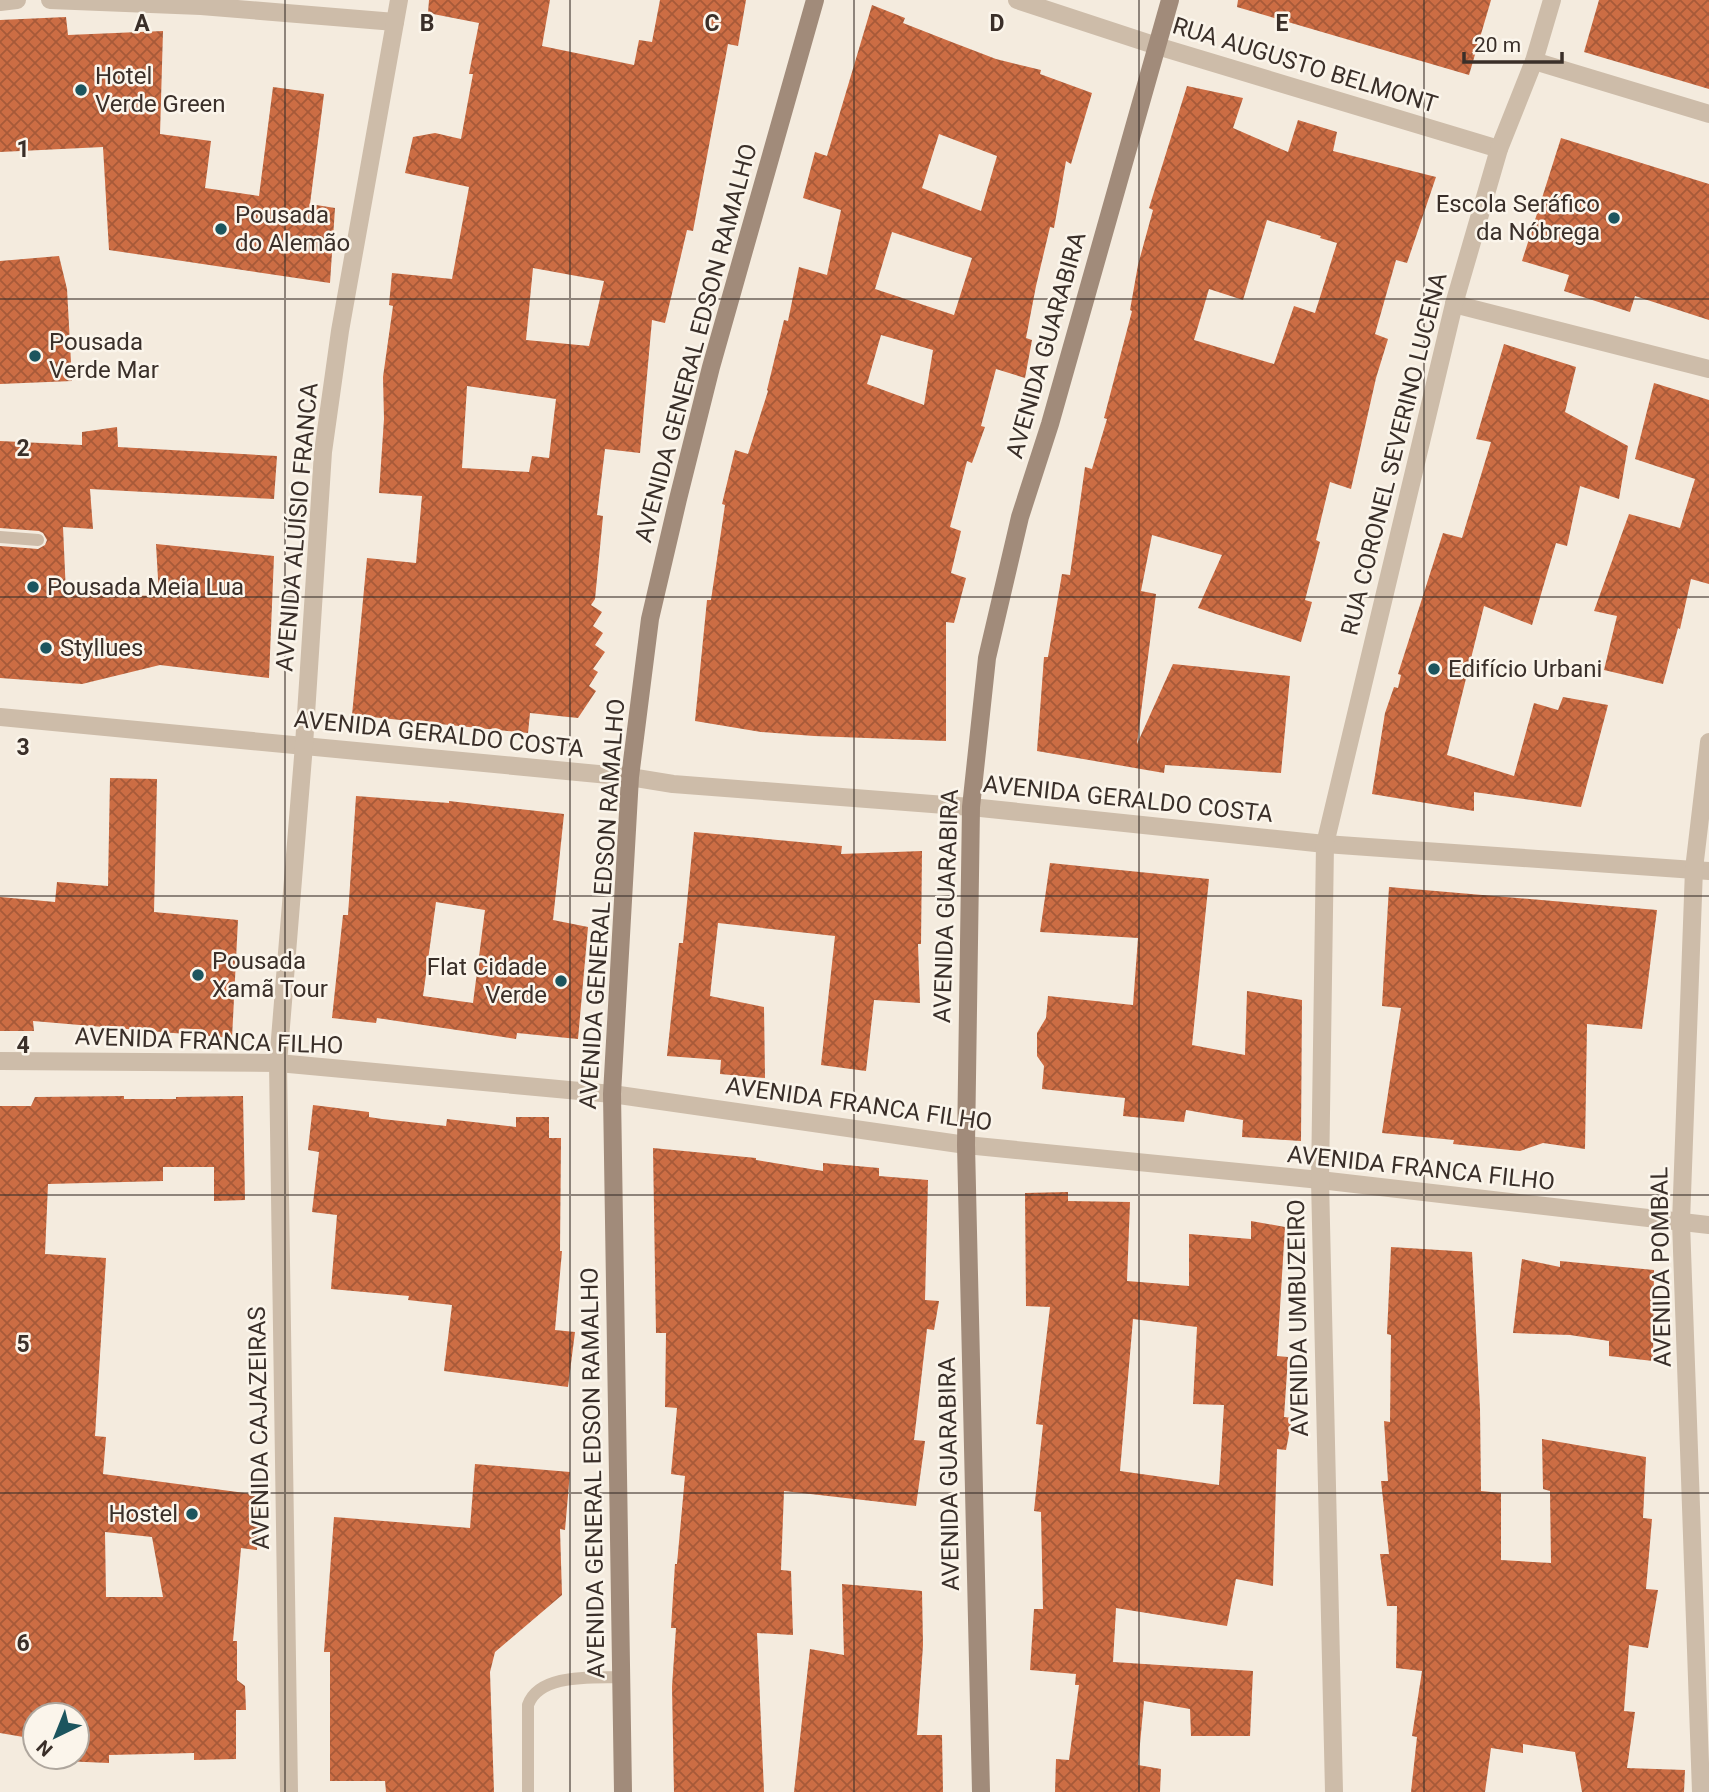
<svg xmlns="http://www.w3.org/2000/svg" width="1709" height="1792" viewBox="0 0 1709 1792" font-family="Roboto,sans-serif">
	<defs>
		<pattern id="building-cross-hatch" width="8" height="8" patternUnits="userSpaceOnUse" patternTransform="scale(1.75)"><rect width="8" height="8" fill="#cc6d44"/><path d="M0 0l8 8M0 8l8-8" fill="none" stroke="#a75a39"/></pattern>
	</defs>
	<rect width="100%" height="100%" fill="#f4ebde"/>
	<!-- building -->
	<g fill="url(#building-cross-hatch)" fill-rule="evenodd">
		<path d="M429 0H550L542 46 634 65 639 40 652 42 660 0H746L738 46 728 44 693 231 687 230 665 323 652 320 640 453 605 449 597 515 603 516 595 599 591 605 602 612 593 626 603 633 595 645 605 652 593 669 598 672 589 686 596 691 578 718 530 713 528 733 352 715 367 558 416 563 422 496 379 493 384 419 383 377 393 306 389 305 392 273 452 279 469 187 405 173 413 137 435 133 461 139 473 74H469L479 23 428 13ZM533 268 604 281 589 346 526 340ZM467 386 556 399 549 458 532 456 529 472 462 468Z"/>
		<path d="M1238 0H1491L1469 75 1237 7Z"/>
		<path d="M1599 0H1709V89L1584 52Z"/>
		<path d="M872 5 905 18 903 23 949 41 996 59 1041 70 1040 74 1092 93 1071 164 1066 161 1054 228 1050 227 1036 286 1026 338 1032 340 1025 378 996 369 981 426 985 427 972 463 967 461 950 527 961 531 951 573 966 578 954 623 946 622V741L814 736 761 732 695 721 707 600H711L725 505 722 504 735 450 748 454 768 391 767 390 784 320 788 321 799 267 827 275 841 210 803 198 815 152 827 156ZM939 134 997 156 981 211 922 188ZM892 232 972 258 954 315 875 289ZM881 335 933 350 924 405 867 384Z"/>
		<path d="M66 17 68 35 163 31 160 134 211 141 205 188 259 196 273 87 324 94 310 204 335 208 330 283 109 250 103 147 0 152V20Z"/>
		<path d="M1187 86 1243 98 1233 128 1288 152 1298 120 1337 132 1333 151 1436 177 1407 263 1396 260 1375 334 1388 339 1376 378 1351 489 1330 482 1316 540 1320 542 1305 600 1312 602 1301 642 1198 608 1222 555 1152 535 1141 591 1156 594 1137 744 1173 664 1290 676 1281 773 1165 765 1164 773 1037 751 1044 657H1048L1062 574 1070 575 1085 467 1092 469 1107 419 1104 418 1132 311 1130 310 1138 265 1153 210 1149 208ZM1267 220 1321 236 1320 238 1337 243 1315 313 1294 306 1274 364 1194 340 1209 289 1243 300Z"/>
		<path d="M1561 138 1709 184V320L1635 296 1630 312 1564 291 1569 275 1522 261Z"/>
		<path d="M59 256 67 289 72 381 0 384V261Z"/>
		<path d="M1504 344 1576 367 1565 412 1628 446 1619 499 1580 486 1567 546 1556 543 1532 625 1484 606 1447 755 1514 776 1534 703 1558 710 1563 697 1608 705 1581 807 1474 792V811L1372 794 1385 713 1394 687 1398 688 1401 675 1398 674 1443 533 1462 538 1491 442 1476 439Z"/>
		<path d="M1654 383 1709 400V584L1691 579 1680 629 1678 628 1663 684 1604 670 1617 616 1594 611 1629 514 1680 528 1695 479 1635 459Z"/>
		<path d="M117 427 118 447 277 456 274 499 90 489 93 529 63 527 66 594 159 596 156 544 274 556 269 678 160 665 82 684 0 678V546L38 549 45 545 47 540 43 533 39 531 0 528V441L82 445V432Z"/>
		<path d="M110 778 157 779 154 912 238 920 232 1038 33 1021 34 1031H0V897L55 902 57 882 108 886Z"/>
		<path d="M356 796 449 803V801L564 814 553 920 588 927 578 1039 517 1033 516 1039 377 1018 376 1023 332 1018 343 915H348ZM436 902 485 910 473 1003 423 996Z"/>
		<path d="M694 832 842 846 841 854 922 851 921 944H918L920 1003 874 1000 866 1071 821 1065 835 936 718 923 710 996 764 1007 765 1078 720 1074 721 1060 667 1056 679 943H683Z"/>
		<path d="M1050 863 1209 879 1192 1045 1245 1055 1247 991 1302 1000 1301 1141 1242 1137 1243 1120 1186 1110 1184 1122 1123 1116 1125 1098 1042 1089 1044 1066 1037 1056V1033L1046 1018 1048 996 1133 1005 1138 938 1040 932Z"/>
		<path d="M1389 887 1657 910 1642 1029 1587 1024 1585 1149 1543 1143 1520 1151 1453 1144 1454 1140 1382 1133 1401 1008 1382 1006Z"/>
		<path d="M124 1096V1099H176V1097L243 1096 245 1200 214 1201V1167H163V1181L48 1184 45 1254 106 1258 95 1436 106 1437 103 1474 259 1495 257 1550 241 1548 233 1641H237V1680L245 1686 246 1710H236V1759L194 1760V1753L109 1755V1763L62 1761V1757H77V1715H35V1739L0 1733V1106H31L35 1097ZM105 1532 152 1537 163 1597H106Z"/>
		<path d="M313 1105 369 1112V1117L382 1119 446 1126 447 1119 516 1127V1117H549V1138H561L560 1251H562L555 1330 575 1332 568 1387 444 1371 452 1305 408 1300 409 1296 331 1289 337 1215 312 1212 319 1152 308 1150Z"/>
		<path d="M653 1148 756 1158V1160L823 1171V1163L879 1168V1176L928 1180 925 1300 939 1301 934 1330 927 1329 914 1440 925 1441 916 1506 784 1491 781 1570 791 1571 793 1635 757 1633 764 1792H674L672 1687 676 1628H671L675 1564H677L685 1476 671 1474 677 1408 665 1407 666 1333H656Z"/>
		<path d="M1068 1192V1201L1130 1202 1127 1281 1189 1286V1234L1251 1239V1221L1285 1227 1277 1356 1288 1357 1284 1417 1292 1418 1286 1450 1277 1449 1273 1586 1236 1579 1227 1626 1116 1608 1113 1662 1253 1671 1250 1736H1191L1190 1709 1144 1701 1138 1765 1161 1769 1160 1792H1055L1056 1759 1069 1760 1079 1685H1075L1076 1674 1030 1670 1034 1609H1043L1041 1512 1034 1511 1043 1425 1036 1424 1050 1307 1026 1306 1025 1193ZM1133 1319 1197 1327 1193 1404 1224 1405 1219 1485 1120 1471Z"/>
		<path d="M1391 1247 1472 1252 1480 1409 1481 1491 1501 1493V1560L1551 1563 1550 1491 1543 1489 1542 1439 1646 1457 1643 1518 1652 1519 1646 1589 1658 1590 1648 1648 1629 1645 1624 1711 1635 1712 1627 1768 1685 1770 1684 1792H1582L1575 1752 1523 1744V1753L1491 1748 1485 1792H1411L1417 1737 1412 1736 1422 1671 1396 1668 1397 1606H1387L1380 1554H1389L1381 1481H1388L1384 1421 1390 1422 1391 1335 1387 1334Z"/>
		<path d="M1522 1259 1560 1267V1261L1654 1270 1653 1361 1609 1356V1341L1570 1335 1513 1333Z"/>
		<path d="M475 1464 570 1472 565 1530 560 1529 562 1595 495 1652 490 1672 494 1792H386L385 1781H330V1652H324L334 1517 470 1528Z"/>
		<path d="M842 1584 922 1591 923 1645 917 1735H942L943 1792H794L810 1649 844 1655Z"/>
	</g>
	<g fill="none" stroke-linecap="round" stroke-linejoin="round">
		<!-- lane -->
		<g stroke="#cdbca9" stroke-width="12">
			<path d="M0 537 38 540"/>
			<path d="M528 1792V1705C539 1673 593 1678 621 1677"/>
		</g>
		<!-- street -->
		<g stroke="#cdbca9" stroke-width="18">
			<path d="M50 0 201 6 395 22"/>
			<path d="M1017 0 1157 46 1499 149"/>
			<path d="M0 2 17 0"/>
			<path d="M1534 61 1709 114"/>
			<path d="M1454 304 1709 369"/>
			<path d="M0 717 630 777 673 784 971 807 1325 844 1709 871"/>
			<path d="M0 1061 278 1063 612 1094 966 1145 1320 1180 1709 1225"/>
			<path d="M289 1792 278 1063 304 745 323 452 340 331 399 0"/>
			<path d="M1334 1792 1320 1180 1325 844 1454 304 1499 149 1534 61 1552 0"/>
			<path d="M1701 1792 1681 1222 1694 869 1709 742"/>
		</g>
		<!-- secondary -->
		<g stroke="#a18b7a" stroke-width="18">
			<path d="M623 1792 612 1094 630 777 650 619 678 499 711 367 815 0"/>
			<path d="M981 1792 966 1145 971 807 987 658 1020 517 1050 424 1170 0"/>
		</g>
	</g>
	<!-- grid -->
	<path fill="none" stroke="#3a2f29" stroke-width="2" stroke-opacity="0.55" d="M285 0V1792M570 0V1792M854 0V1792M1139 0V1792M1424 0V1792M0 299H1709M0 597H1709M0 896H1709M0 1195H1709M0 1493H1709"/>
	<!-- markers -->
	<g fill="#1c555e" stroke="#fbf5eb" stroke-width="2.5">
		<circle cx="81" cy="90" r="7"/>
		<circle cx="1614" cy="218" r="7"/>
		<circle cx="221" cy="229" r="7"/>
		<circle cx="35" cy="356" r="7"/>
		<circle cx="33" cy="587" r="7"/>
		<circle cx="46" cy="648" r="7"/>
		<circle cx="1434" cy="669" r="7"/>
		<circle cx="198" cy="975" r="7"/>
		<circle cx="561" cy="981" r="7"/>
		<circle cx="192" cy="1514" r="7"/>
	</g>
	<g text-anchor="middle" stroke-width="5" stroke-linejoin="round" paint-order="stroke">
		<!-- street labels -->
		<g font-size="24" fill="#3a2f29" stroke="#fbf5eb">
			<text transform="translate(1305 65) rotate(17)" y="8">RUA AUGUSTO BELMONT</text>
			<text transform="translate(696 343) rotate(-75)" y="8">AVENIDA GENERAL EDSON RAMALHO</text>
			<text transform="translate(1046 345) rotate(-74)" y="8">AVENIDA GUARABIRA</text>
			<text transform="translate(1394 454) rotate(-76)" y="8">RUA CORONEL SEVERINO LUCENA</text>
			<text transform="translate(297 527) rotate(-85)" y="8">AVENIDA ALUÍSIO FRANCA</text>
			<text transform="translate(439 734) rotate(6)" y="8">AVENIDA GERALDO COSTA</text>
			<text transform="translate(1128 799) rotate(6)" y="8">AVENIDA GERALDO COSTA</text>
			<text transform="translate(602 904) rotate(-86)" y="8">AVENIDA GENERAL EDSON RAMALHO</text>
			<text transform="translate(946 906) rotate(-88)" y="8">AVENIDA GUARABIRA</text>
			<text transform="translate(209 1041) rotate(2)" y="8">AVENIDA FRANCA FILHO</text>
			<text transform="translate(859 1104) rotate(8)" y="8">AVENIDA FRANCA FILHO</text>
			<text transform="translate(1421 1168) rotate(6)" y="8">AVENIDA FRANCA FILHO</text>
			<text transform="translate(1661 1267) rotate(-91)" y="8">AVENIDA POMBAL</text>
			<text transform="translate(1298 1318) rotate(-91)" y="8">AVENIDA UMBUZEIRO</text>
			<text transform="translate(259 1428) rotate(-91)" y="8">AVENIDA CAJAZEIRAS</text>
			<text transform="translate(593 1473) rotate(-91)" y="8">AVENIDA GENERAL EDSON RAMALHO</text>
			<text transform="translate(949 1474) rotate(-91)" y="8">AVENIDA GUARABIRA</text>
		</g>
		<!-- poi labels -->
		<g font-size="24" fill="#3a2f29" stroke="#fbf5eb" text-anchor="start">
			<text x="95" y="84">Hotel<tspan x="95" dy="28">Verde Green</tspan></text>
			<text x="1600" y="212" text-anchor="end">Escola Seráfico<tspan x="1600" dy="28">da Nóbrega</tspan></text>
			<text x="235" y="223">Pousada<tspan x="235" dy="28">do Alemão</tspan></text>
			<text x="49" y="350">Pousada<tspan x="49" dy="28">Verde Mar</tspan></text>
			<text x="47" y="595">Pousada Meia Lua</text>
			<text x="60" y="656">Styllues</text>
			<text x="1448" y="677">Edifício Urbani</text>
			<text x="212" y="969">Pousada<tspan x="212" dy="28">Xamã Tour</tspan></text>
			<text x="547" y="975" text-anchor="end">Flat Cidade<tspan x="547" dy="28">Verde</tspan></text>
			<text x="178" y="1522" text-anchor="end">Hostel</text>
		</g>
	</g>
	<g font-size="23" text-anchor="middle" font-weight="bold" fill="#3a2f29" stroke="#fbf5eb" stroke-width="5" stroke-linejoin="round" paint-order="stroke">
		<text x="142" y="31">A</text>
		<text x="427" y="31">B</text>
		<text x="712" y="31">C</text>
		<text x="997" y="31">D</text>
		<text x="1282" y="31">E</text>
		<text x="23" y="157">1</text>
		<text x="23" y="456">2</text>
		<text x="23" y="755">3</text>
		<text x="23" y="1053">4</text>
		<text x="23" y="1352">5</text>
		<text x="23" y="1651">6</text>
	</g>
	<!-- north arrow -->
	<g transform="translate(56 1736) rotate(223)"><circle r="33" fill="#fbf5eb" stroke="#aea69d" stroke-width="2"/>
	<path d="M0-5L12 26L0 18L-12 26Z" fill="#1c555e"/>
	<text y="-10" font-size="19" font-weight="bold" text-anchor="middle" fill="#3a2f29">N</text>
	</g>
	<!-- scale -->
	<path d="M1464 52v10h98v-10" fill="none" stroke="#3a2f29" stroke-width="3.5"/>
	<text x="1474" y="52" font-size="21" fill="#3a2f29" stroke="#fbf5eb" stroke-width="5" paint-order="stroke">20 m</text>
</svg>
